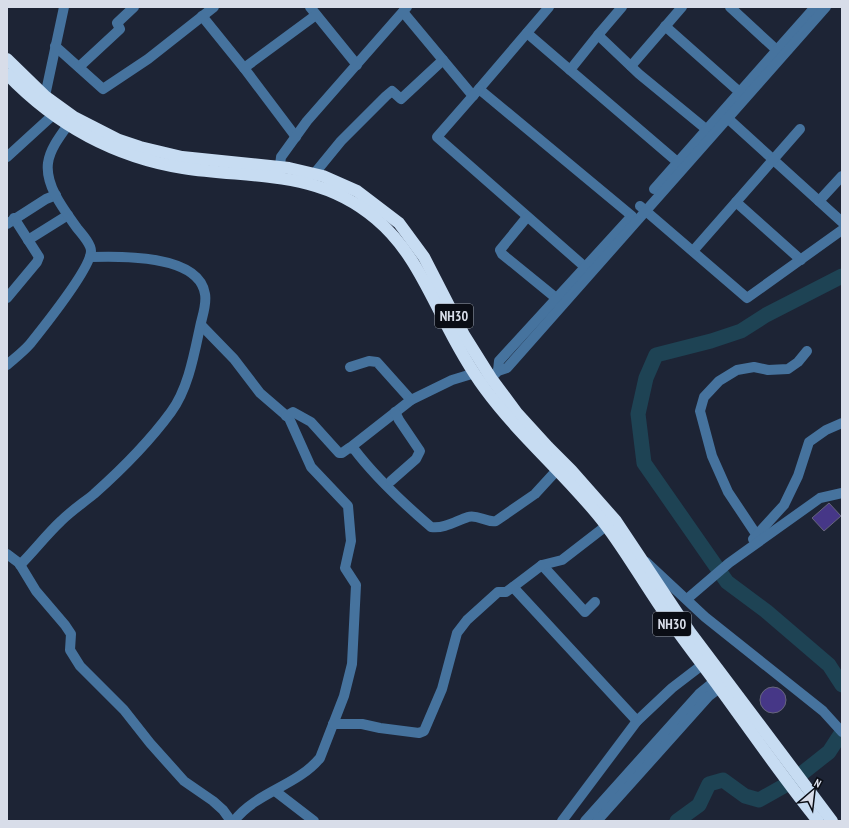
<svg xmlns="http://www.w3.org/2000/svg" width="849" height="828" viewBox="0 0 849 828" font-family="'PT Sans Narrow',sans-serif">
	<rect width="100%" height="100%" fill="#1d2435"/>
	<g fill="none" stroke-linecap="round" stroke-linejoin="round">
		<!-- river -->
		<g stroke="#1e4354" stroke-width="15">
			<path d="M842 276 766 315 741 331 711 341 656 355 646 378 638 414 644 463 727 582 766 611 829 665 842 685"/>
			<path d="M677 821 699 805 709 784 723 780 745 796 759 800 791 782 829 752 842 732"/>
		</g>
	</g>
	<!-- building -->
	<g fill="#463787" stroke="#67667c">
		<path d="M829 503 841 516 824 531 812 518Z"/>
		<circle cx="773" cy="700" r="13"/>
	</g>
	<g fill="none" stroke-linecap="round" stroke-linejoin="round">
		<!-- minor -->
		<g stroke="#46739e" stroke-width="10">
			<path d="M310 7 357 65"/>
			<path d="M549 7 479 89 632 216"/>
			<path d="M622 7 598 35 639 74 712 134"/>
			<path d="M730 7 781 54"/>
			<path d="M403 12 473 96"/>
			<path d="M202 16 244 68"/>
			<path d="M665 26 744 96"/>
			<path d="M527 33 570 70"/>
			<path d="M598 35 570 70 682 166"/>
			<path d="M55 46 103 89 148 59 214 7"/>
			<path d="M631 66 682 7"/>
			<path d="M79 67 120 29 117 23 134 7"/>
			<path d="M479 89 437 137 585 267"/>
			<path d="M45 96 64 7"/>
			<path d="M723 114 842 222"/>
			<path d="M296 137 244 68 316 15"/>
			<path d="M7 157 53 115"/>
			<path d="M279 173 281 157 307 121 407 7"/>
			<path d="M314 174 341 141 386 96 392 91 401 99 443 60"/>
			<path d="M654 189 815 7"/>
			<path d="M819 201 842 176"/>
			<path d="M736 202 801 260"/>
			<path d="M640 206 747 298 842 230"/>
			<path d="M527 217 500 250 502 254 556 298"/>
			<path d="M7 224 46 199 56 195"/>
			<path d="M28 240 68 215"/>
			<path d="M693 251 800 129"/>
			<path d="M7 298 37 262 39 257 14 218"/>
			<path d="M201 325 234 359 260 393 289 418 311 467 348 506 351 541 345 568 356 585 352 664 344 696 320 758C297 786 256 792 234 821"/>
			<path d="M7 365C15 358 23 352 30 344 42 329 91 268 91 251 91 244 82 234 77 228 65 211 45 186 48 163 50 147 64 131 73 118"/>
			<path d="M350 367 369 361 377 362 411 400"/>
			<path d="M498 371 499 361 630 218"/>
			<path d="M486 383 498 371 507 368 826 7"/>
			<path d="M286 416 293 412 311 422 339 453H342L349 448 354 449C376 478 403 503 431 527 444 529 456 521 468 517 478 514 486 523 496 521L535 494 557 470"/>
			<path d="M351 447 411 400 452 380 475 373"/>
			<path d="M391 481 416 459 420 451 399 420 395 412"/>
			<path d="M756 534 728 492 712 456 700 411 704 397 719 381 737 370 754 367 768 370 788 369 798 362 807 351"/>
			<path d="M753 539 784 505 798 476 809 442 826 430 842 423"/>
			<path d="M7 554 19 563 36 591 65 625 71 634 70 650 80 666 124 710 150 743 184 781 213 801 223 810 231 821"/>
			<path d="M646 562 705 617 823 711 842 732"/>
			<path d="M20 565C34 551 47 534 61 521 71 511 83 503 94 494 121 470 149 442 171 412 188 389 194 355 200 327 202 317 207 304 205 294 199 254 119 256 90 257"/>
			<path d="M542 565 585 612 595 602"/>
			<path d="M513 587 542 565 562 560 606 526"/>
			<path d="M687 599 729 563 820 498 842 493"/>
			<path d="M333 724H362L380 728 419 733 424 731 442 689 457 633 467 620 498 592H506L513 587 637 721"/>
			<path d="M275 791 314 821"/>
			<path d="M562 821 637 721 672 688 702 665"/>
			<path d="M585 821 699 694 720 677"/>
			<path d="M597 821 709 696 726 683"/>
		</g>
		<!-- highway -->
		<g stroke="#c7dcf2" stroke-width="12">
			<path d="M7 59 45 96 74 117 119 140 140 147 182 157 289 168 323 176 357 191 399 223 424 257 464 335 491 378 517 413 548 447 571 470 616 521 690 632 832 821"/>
			<path d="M7 74C55 124 115 157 183 168 253 179 318 169 376 219 407 245 423 279 441 314 454 340 468 366 485 389 521 438 568 476 605 524 627 553 645 585 666 615 684 641 703 665 721 690 753 734 784 779 818 821"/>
		</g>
	</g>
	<g text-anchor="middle" stroke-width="3" stroke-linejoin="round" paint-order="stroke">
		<!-- shield labels -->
		<g fill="#0a0d15" stroke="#9a9fa9" stroke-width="1">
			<rect x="435" y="304" width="38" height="24" rx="3"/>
			<rect x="653" y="612" width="38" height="24" rx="3"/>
		</g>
		<g font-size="14" font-weight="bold" fill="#d8dde9">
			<text x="454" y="321">NH30</text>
			<text x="672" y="629">NH30</text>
		</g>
	</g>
	<!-- border -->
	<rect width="849" height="828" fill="none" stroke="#d8dde9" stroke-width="16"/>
	<!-- north arrow -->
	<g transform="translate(813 792) rotate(28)" stroke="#0a0d15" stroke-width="3" paint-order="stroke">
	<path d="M0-3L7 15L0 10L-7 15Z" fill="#d8dde9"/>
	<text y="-6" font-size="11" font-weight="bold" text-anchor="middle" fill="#d8dde9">N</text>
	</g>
</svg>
